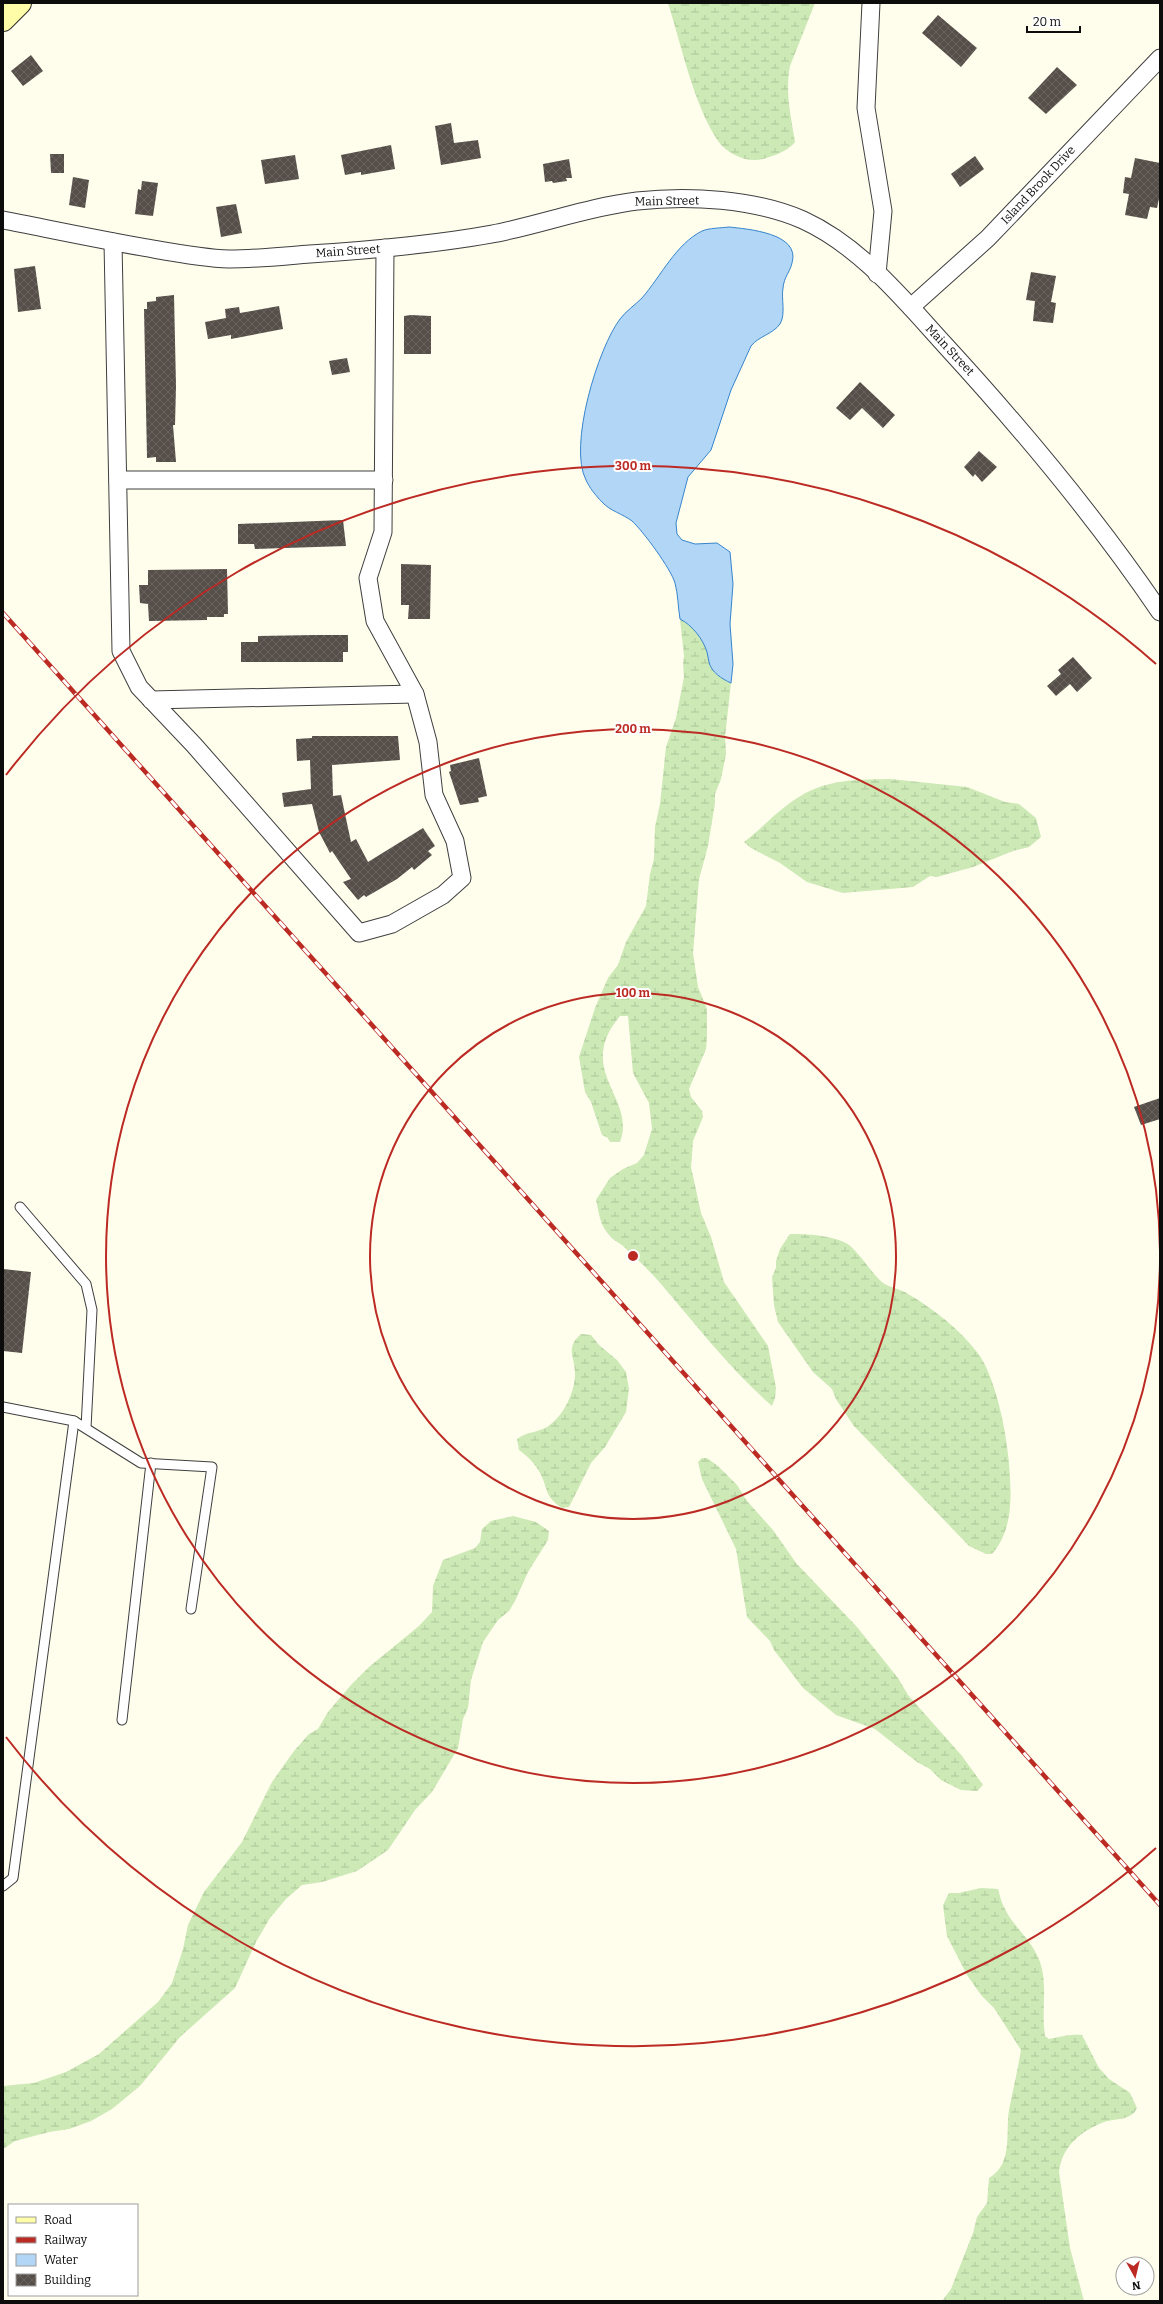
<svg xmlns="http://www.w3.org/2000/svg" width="1163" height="2304" viewBox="0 0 1163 2304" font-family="Bitter,serif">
	<defs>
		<pattern id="wetland-marsh" width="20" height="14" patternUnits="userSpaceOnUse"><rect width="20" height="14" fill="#cce9b6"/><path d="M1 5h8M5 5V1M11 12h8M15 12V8" fill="none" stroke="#aec79b"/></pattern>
		<pattern id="building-cross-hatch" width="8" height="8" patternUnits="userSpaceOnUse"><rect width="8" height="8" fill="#554e49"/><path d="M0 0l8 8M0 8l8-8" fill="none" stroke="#68635f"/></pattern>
	</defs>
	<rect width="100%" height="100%" fill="#fffdec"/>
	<!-- wetland -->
	<g fill="url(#wetland-marsh)">
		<path d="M668 3H815L790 66C785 92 791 117 795 142 788 151 774 156 763 159 748 163 728 155 718 141 693 103 682 47 668 3Z"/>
		<path d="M680 619C692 625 703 639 707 652 708 655 708 659 709 662 711 671 722 680 731 683L725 737 726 754 721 779 715 794V803L708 846 699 879 693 953 698 987 707 1009V1037L706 1049 689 1089 691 1097 702 1111 703 1117 693 1141 691 1167 701 1213 711 1237 724 1282 768 1346 776 1388 775 1398 772 1406C730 1369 697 1326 661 1284 650 1271 635 1257 622 1245 618 1242 613 1240 610 1236 600 1226 599 1213 596 1200L610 1178 623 1169 637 1163 644 1155 652 1129 649 1103 633 1073 628 1016H620C574 1071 637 1098 620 1142H610L608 1138 602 1135 591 1102 585 1092 579 1057 595 1008 608 978 618 965 626 942 646 906 650 874 654 859 655 827 660 804 666 747 676 718 684 677 683 663 684 656Z"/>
		<path d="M890 779 967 787 1005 802 1019 804 1036 818 1041 837 1029 847 1013 851 973 867 937 877 930 876 913 887 843 893 807 882 780 863 751 848 744 842C759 831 771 817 786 806 820 779 849 780 890 779Z"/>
		<path d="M790 1234C807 1234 830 1235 846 1243 857 1249 871 1273 883 1283 891 1288 901 1289 908 1294 934 1309 959 1329 977 1352 1002 1383 1018 1487 1007 1525 1004 1536 999 1546 992 1554H986L969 1546 853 1425 836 1399 832 1389 813 1372 778 1322 774 1305 772 1277 776 1268V1261L780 1249Z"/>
		<path d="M581 1334 591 1335 599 1345 617 1360 626 1372 629 1389 626 1412 605 1447 591 1463 569 1507 562 1508C544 1496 549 1490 540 1473 535 1463 527 1456 519 1450L517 1439C527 1431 541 1433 551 1424 564 1414 574 1393 575 1376 576 1357 564 1349 581 1334Z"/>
		<path d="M702 1458H707L718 1466 737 1485 747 1501 773 1530 796 1563 857 1627 898 1678 908 1695 962 1756 983 1785 977 1791 961 1790 941 1780 930 1769 917 1762 875 1729 836 1715 803 1688 774 1650 770 1641 747 1617 736 1549 702 1479 698 1462Z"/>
		<path d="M513 1516 536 1522 549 1531 548 1540 528 1572 515 1601 509 1611 498 1620 483 1642 471 1680 468 1708 463 1719 458 1748 432 1792 415 1810 388 1850 357 1871 322 1882 302 1885 286 1899 270 1918 256 1942 235 1988 180 2037 140 2086 112 2109 91 2121 69 2129 49 2132 15 2141 3 2149V2086L34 2083 66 2072 99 2054 158 2002 172 1983 183 1949 188 1925 204 1892 242 1842 272 1782 294 1751 309 1734 318 1729 328 1712 351 1685 369 1667 419 1626 432 1612 433 1586 443 1560 475 1548 480 1542 482 1529 491 1521Z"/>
		<path d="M981 1888 998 1889C1000 1895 1001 1902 1004 1907 1012 1926 1032 1939 1040 1962 1048 1985 1041 2011 1045 2036L1049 2039C1061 2037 1069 2034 1082 2035L1099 2068 1109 2079 1130 2093 1137 2108C1131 2121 1117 2118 1104 2122 1081 2131 1062 2146 1059 2172L1070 2248 1084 2301H942L951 2289 973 2233 977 2217 987 2203 989 2178C1015 2163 1004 2129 1010 2105 1014 2086 1018 2068 1021 2050L994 2008 981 1995 967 1975 947 1936 943 1905 949 1893H959Z"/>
	</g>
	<!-- water -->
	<path fill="#b1d6f6" stroke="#3785cd" d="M729 227C747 229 801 233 792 263 790 272 784 277 783 288 781 299 786 314 780 324 773 334 759 336 751 346L731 390 711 450 688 477 676 523 677 534 682 540 695 544 717 543 730 552 733 584 730 624 733 664 731 683C722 679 711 672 709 662 708 659 708 655 707 652 703 639 692 625 680 619 678 607 678 594 675 583 671 569 643 531 632 521 623 514 610 511 602 502 596 496 589 487 586 480 568 446 598 348 620 319 626 311 635 305 642 298 661 276 676 244 702 231 709 228 721 228 729 227Z"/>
	<!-- building -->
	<g fill="url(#building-cross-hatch)">
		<path d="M938 15 977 48 961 67 922 33Z"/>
		<path d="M31 55 43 71 23 86 11 71Z"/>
		<path d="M1057 67 1077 85 1046 114 1028 98Z"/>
		<path d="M451 123 454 143 478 140 481 158 441 165 435 126Z"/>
		<path d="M391 145 395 169 361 175V172L345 175 341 155Z"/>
		<path d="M50 154H64V173H51Z"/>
		<path d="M295 155 299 179 265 184 261 160Z"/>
		<path d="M975 156 984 169 960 187 951 174Z"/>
		<path d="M1135 158 1160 163V194L1157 208 1150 207 1147 219 1125 215 1129 194 1123 193 1125 177 1131 178Z"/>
		<path d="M569 159 572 178H566L567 181 553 183 552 181 545 182 543 164Z"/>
		<path d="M73 177 89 180 85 208 69 205Z"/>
		<path d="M142 181 158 183 153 216 135 214 138 189 141 190Z"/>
		<path d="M236 204 242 233 221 237 216 207Z"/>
		<path d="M35 266 41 309 18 312 14 269Z"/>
		<path d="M1031 272 1056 276 1051 302 1056 303 1053 323 1033 321 1035 301 1026 300Z"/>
		<path d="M174 295 176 386 175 425H173L176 462H156V457L147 458 144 309H147V302L156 301V297Z"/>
		<path d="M279 306 283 329 231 339V335L208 339 205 322 226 318 225 309 239 307 240 313Z"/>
		<path d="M411 315 431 316V354H404V316Z"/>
		<path d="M347 358 350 372 332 375 329 361Z"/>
		<path d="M860 382 895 415 883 428 862 408 850 420 836 408Z"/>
		<path d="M979 451 997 467 982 482 975 474 973 477 964 467Z"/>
		<path d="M343 520 346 546 255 549 254 544H238V524Z"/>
		<path d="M401 564 431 565 430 619H408L409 605H401Z"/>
		<path d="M227 569 228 614H224V617H207V620L149 621 148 604 140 603 139 585H148V570Z"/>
		<path d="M316 635H348V652H343V662H241V642H258V636Z"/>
		<path d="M1073 657 1092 678 1077 692 1070 684 1056 696 1047 686 1061 674 1058 670Z"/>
		<path d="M312 736H398L400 760 332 765 333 796 341 795 351 842 356 839 368 862 423 828 435 846 428 851 432 855 414 870 412 867 397 879 366 897 364 895 358 900 343 882 351 879 332 851 330 853 319 832 312 804 284 807 282 793 311 789 310 760 297 761 296 739 312 738Z"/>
		<path d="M479 758 487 796 478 798 479 802 460 805 449 772 451 771 450 765Z"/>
		<path d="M1160 1098V1119L1141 1125 1134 1107Z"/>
		<path d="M3 1269 31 1272 22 1353 3 1351Z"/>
	</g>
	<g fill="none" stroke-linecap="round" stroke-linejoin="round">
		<defs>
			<g id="lane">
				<path d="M20 1207 86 1284 92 1310 86 1428"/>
				<path d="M3 1407 74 1421 13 1878 3 1886"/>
				<path d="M74 1421 141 1463 212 1467 191 1609"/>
				<path d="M122 1720 151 1463"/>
			</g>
			<g id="street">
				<path d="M871 3 866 108 883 211 877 274"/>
				<path d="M3 220C49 229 96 239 142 247 171 252 200 258 229 259 256 259 284 256 310 254 371 250 432 245 492 234 540 225 587 207 637 201 689 195 755 199 803 220 860 246 903 299 944 344 1022 429 1095 516 1160 612"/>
				<path d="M113 242 121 651 139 687 194 745 359 933 392 924 443 895 462 878 455 841 434 795 428 742 415 694 375 621 368 578 383 532 385 248"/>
				<path d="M911 307 988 238 1160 58"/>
				<path d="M118 480H384"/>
				<path d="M151 700 415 694"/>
			</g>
			<path id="secondary" d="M3 20 20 3"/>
		</defs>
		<!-- lane casing -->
		<use href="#lane" stroke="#3f3f3f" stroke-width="11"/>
		<!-- street casing -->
		<use href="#street" stroke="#3f3f3f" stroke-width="19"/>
		<!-- secondary casing -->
		<use href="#secondary" stroke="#2e2e2e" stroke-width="24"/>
		<!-- lane -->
		<use href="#lane" stroke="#fff" stroke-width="9"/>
		<!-- street -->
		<use href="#street" stroke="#fff" stroke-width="17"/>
		<!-- secondary -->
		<use href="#secondary" stroke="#fffda7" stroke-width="22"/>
		<defs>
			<path id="rail" d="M3 613 1160 1905"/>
		</defs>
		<!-- rail casing -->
		<use href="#rail" stroke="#bc2a24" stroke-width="4.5"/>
		<!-- rail -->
		<use href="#rail" stroke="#fff" stroke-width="3" stroke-dasharray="9" stroke-linecap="butt"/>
	</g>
	<!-- distance rings -->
	<g fill="none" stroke="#bc2a24" stroke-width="2">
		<circle cx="633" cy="1256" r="263"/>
		<path d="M1160 1261A527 527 0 1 1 1160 1251"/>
		<path d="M1156 1848A790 790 0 0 1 6 1737M6 775A790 790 0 0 1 1156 664"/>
	</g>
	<g text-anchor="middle" stroke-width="4" stroke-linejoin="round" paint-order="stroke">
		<!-- street labels -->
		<g font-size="12" fill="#0c0c0c" stroke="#fff">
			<text transform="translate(1038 185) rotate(-47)" y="4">Island Brook Drive</text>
			<text transform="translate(667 201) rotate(-1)" y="4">Main Street</text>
			<text transform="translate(348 251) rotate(-4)" y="4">Main Street</text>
			<text transform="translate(950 350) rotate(47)" y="4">Main Street</text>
		</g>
	</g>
	<circle cx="633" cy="1256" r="6" fill="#bc2a24" stroke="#fff" stroke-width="2"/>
	<g font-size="12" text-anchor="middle" font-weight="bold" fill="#bc2a24" stroke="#fff" stroke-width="4" stroke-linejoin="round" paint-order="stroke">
		<text x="633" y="470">300 m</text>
		<text x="633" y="733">200 m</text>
		<text x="633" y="997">100 m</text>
	</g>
	<!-- border -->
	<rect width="1163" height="2304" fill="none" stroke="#0c0c0c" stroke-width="8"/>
	<!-- legend -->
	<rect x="8" y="2204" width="130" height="92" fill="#ffffff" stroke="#9e9e9e"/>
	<rect x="16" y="2217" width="20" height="6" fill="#fffda7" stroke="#9e9e9e"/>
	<text x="44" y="2224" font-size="12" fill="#0c0c0c">Road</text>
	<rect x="16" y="2237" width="20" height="6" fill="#bc2a24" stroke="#9e9e9e"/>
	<text x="44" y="2244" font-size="12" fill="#0c0c0c">Railway</text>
	<rect x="16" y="2254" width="20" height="12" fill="#b1d6f6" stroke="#9e9e9e"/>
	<text x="44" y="2264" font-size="12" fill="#0c0c0c">Water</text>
	<rect x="16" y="2274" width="20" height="12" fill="url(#building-cross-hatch)" stroke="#9e9e9e"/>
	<text x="44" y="2284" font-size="12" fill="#0c0c0c">Building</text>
	<!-- north arrow -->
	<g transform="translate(1135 2276) rotate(172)"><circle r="19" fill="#ffffff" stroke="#9e9e9e"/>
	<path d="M0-3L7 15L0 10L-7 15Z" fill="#bc2a24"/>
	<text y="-6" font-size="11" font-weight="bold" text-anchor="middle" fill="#0c0c0c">N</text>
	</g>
	<!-- scale -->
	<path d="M1027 26v6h53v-6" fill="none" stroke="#0c0c0c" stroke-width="2"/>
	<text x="1033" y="26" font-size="12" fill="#0c0c0c" stroke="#ffffff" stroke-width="3" paint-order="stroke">20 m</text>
</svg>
